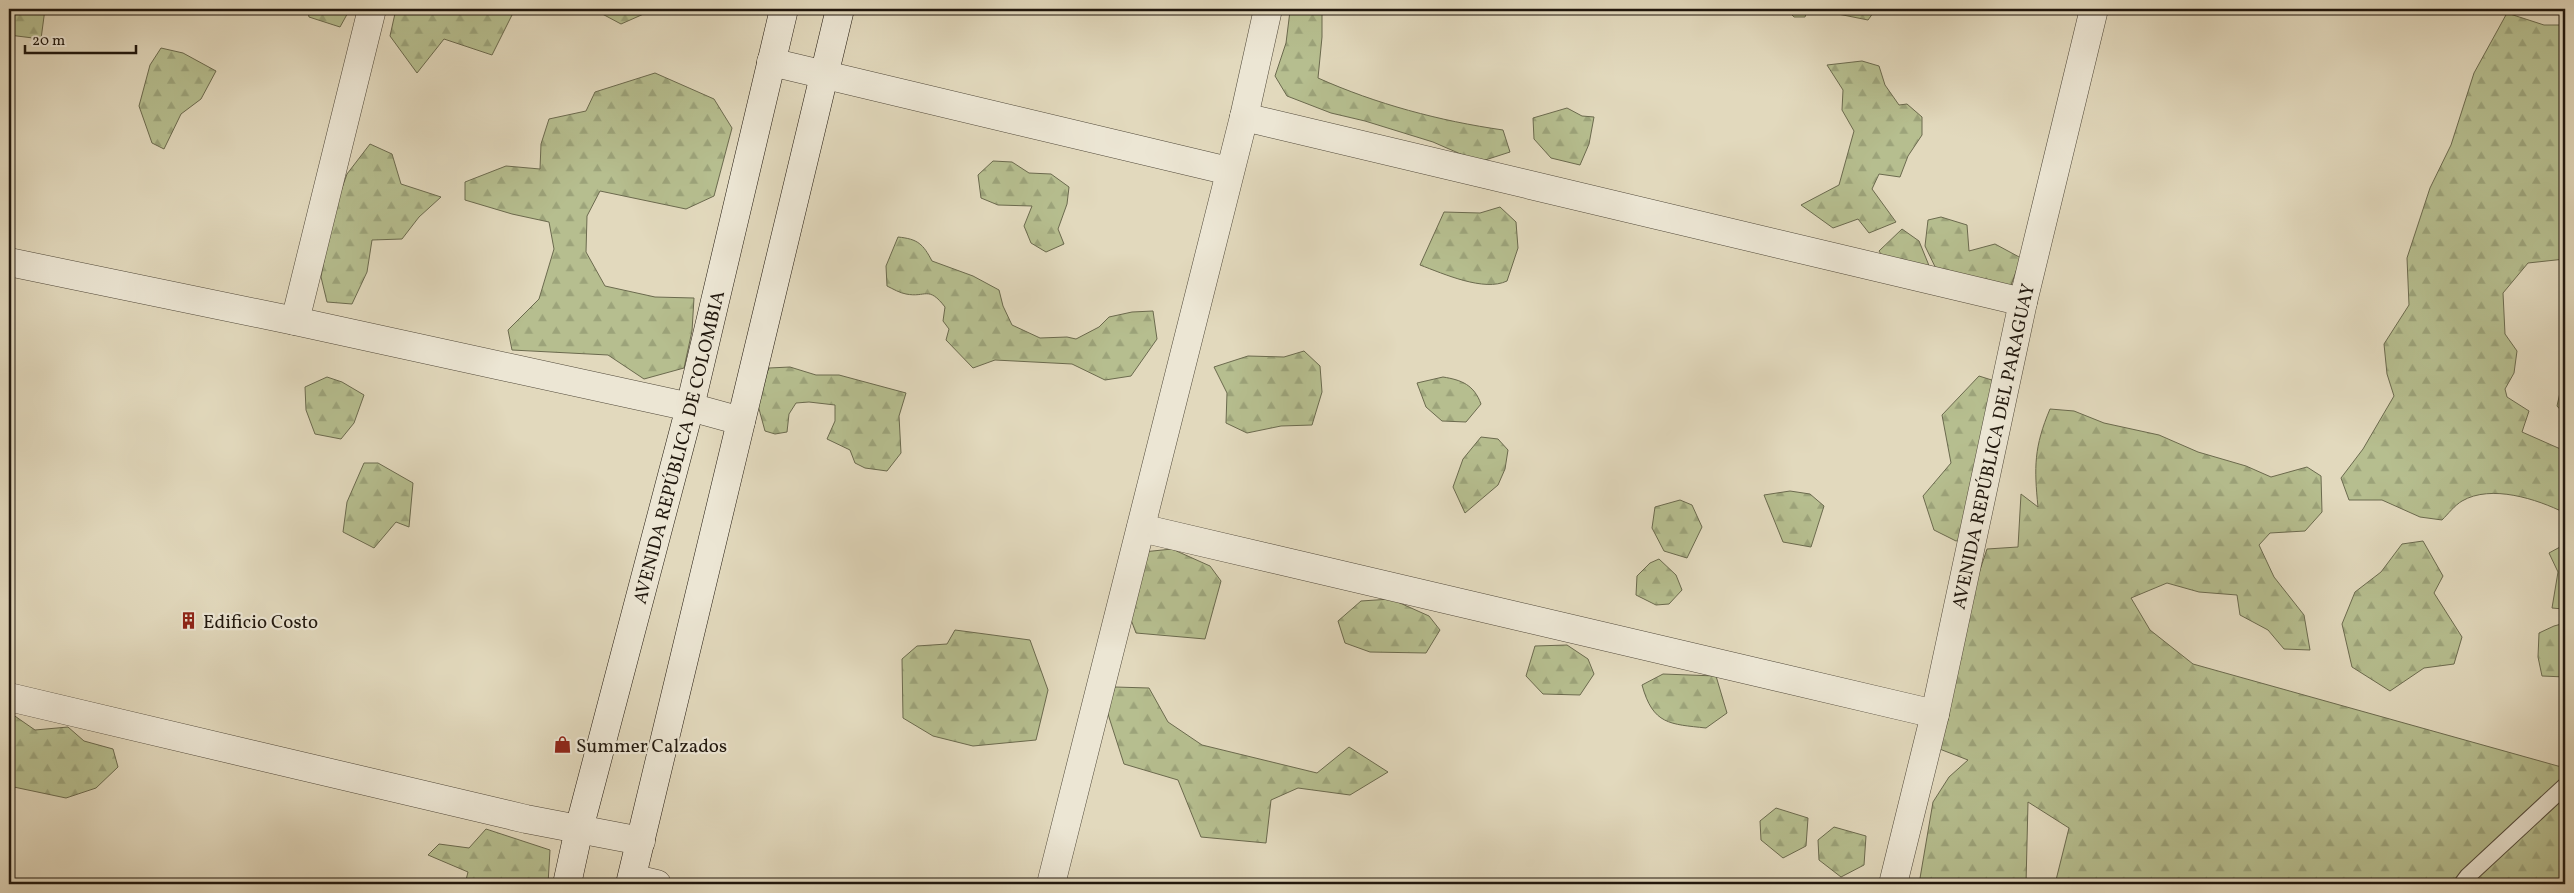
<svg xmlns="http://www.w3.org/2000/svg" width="2574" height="893" viewBox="0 0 2574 893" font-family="Vollkorn,serif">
	<defs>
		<pattern id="forest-firs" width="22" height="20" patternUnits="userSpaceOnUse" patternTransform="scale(1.25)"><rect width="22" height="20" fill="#b6be8f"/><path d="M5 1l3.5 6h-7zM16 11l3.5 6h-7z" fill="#9ca37a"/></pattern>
	</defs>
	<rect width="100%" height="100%" fill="#e2d9bd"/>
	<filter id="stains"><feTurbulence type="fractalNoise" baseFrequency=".004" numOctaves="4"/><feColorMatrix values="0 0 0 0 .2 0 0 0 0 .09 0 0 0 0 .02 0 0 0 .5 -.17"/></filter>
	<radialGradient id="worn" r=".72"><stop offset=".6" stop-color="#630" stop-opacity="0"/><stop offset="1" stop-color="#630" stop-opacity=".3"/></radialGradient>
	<!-- forest -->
	<g fill="url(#forest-firs)" stroke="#6b6a4e">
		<path d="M9 9H45L41 39 9 35Z"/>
		<path d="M307 9H350L340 27 309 17Z"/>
		<path d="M396 9H515L492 55 444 39 417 73 390 36Z"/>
		<path d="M593 9H655L621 24Z"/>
		<path d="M1296 9H1322V37L1318 78C1376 104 1440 121 1503 130L1510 152 1479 162 1433 142 1365 121 1331 113 1287 96 1275 76 1286 43 1290 11Z"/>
		<path d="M1786 9H1808L1805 17H1794Z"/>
		<path d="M1830 9H1876L1868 20 1833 13Z"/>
		<path d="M2507 13 2544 25H2565V259L2528 263 2503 293 2505 334 2517 351 2514 373 2505 389 2507 397 2529 411 2522 432 2565 451V513C2537 499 2491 484 2462 501 2455 505 2448 514 2442 520L2420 517 2382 500H2349L2341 478 2363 449 2394 396 2387 374 2384 344 2409 305 2407 258 2430 188 2451 145 2474 73Z"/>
		<path d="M161 48 183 53 216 71 201 99 181 114 164 149 152 143 139 106 150 65Z"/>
		<path d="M1862 61 1879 66 1885 85 1899 105 1907 104 1922 117V135L1908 156 1900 177 1879 174 1872 189 1896 222 1869 233 1858 219 1833 228 1801 205 1839 185 1854 131 1842 110 1843 90 1827 65Z"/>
		<path d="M655 73 714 99 732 128 714 196 686 209 600 191 587 216 586 252 605 286 655 297 694 298 692 331 684 368 644 379 608 355 512 350 508 330 539 299 554 249 549 222 512 214 465 200V182L506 166 540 169 541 144 549 119 586 111 595 92Z"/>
		<path d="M1567 108 1582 116 1594 117 1589 144 1580 165 1551 158 1534 139 1533 118Z"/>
		<path d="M370 144 392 154 401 184 441 197 419 217 402 239 372 240 367 272 352 304 327 302 321 277 332 216 347 174Z"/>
		<path d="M993 161 1012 162 1029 173 1051 174 1069 187 1067 204 1058 229 1064 244 1046 252 1031 243 1024 226 1032 206 998 205 981 198 978 175Z"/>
		<path d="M1500 207 1516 222 1518 248 1507 281C1484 292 1444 274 1420 265L1444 212 1480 213Z"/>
		<path d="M1941 217 1967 225 1969 251 1995 244 2021 258 2010 288 1941 279 1925 246 1928 220Z"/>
		<path d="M1902 229 1919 241 1930 268 1891 270 1879 251Z"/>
		<path d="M898 237C918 239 923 244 932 261L973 276 999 290 1003 306 1012 325 1040 338 1067 337 1076 339 1099 327 1109 317 1132 312 1153 311 1157 339 1131 376 1105 380 1072 364 995 360 973 368 946 340 949 329 943 321 945 307C928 285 926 298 906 294 900 293 893 289 887 286L886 266Z"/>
		<path d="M1304 351 1320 366 1322 392 1312 425 1281 426 1247 433 1226 423 1227 393 1214 367 1248 356 1284 357Z"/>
		<path d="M790 367 816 375H839L906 393 899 416 901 453 887 471 865 468 855 463 850 450 827 439 835 421V405L809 402 796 403 789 414 787 432 775 434 765 431 756 398 769 368Z"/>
		<path d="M2565 370V415L2557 406Z"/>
		<path d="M1979 376 1998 382 1974 537 1956 541 1934 530 1923 496 1951 463 1942 415Z"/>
		<path d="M327 377 342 382 364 395 354 423 341 439 315 434 306 410 305 387Z"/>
		<path d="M1443 377C1462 380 1474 385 1481 404L1466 422 1442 421 1426 407 1417 383Z"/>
		<path d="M2050 409 2074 411 2104 423 2159 435 2198 452 2246 466 2271 477 2307 467 2321 476 2322 512 2305 531 2270 533 2259 545 2274 577 2304 615 2310 650 2284 649 2268 630 2240 615 2237 595 2199 592 2167 583 2131 598 2150 630 2193 664 2565 768V884H2055L2069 828 2028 802 2026 884H1919L1933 802 1949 777 1968 760 1937 748 1967 609 1987 549 2018 547 2021 494 2038 507C2034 467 2034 447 2050 409Z"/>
		<path d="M1481 437 1498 439 1508 450 1505 469 1498 485 1465 513 1453 487 1463 459Z"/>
		<path d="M364 463H378L413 483 409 527 396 522 374 548 343 532 347 502Z"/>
		<path d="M1790 491 1810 494 1824 506 1811 547 1783 542 1764 495Z"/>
		<path d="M1680 500 1692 505 1702 527 1687 558 1664 551 1652 528 1655 507Z"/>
		<path d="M2565 536V615L2563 609 2552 608 2558 572 2549 553 2560 547Z"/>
		<path d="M2423 541 2443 576 2434 593 2462 637 2454 664 2424 668 2390 691 2352 667 2342 624 2355 592 2381 572 2402 544Z"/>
		<path d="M1172 549 1210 566 1221 581 1205 639 1136 633 1124 601 1143 552Z"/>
		<path d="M1659 559 1676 575 1682 590 1669 604 1656 605 1636 595 1637 576 1650 563Z"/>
		<path d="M1391 599 1429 616 1440 630 1426 653 1370 652 1345 643 1338 621 1361 601Z"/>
		<path d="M2565 623V677L2542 676 2538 657 2539 633 2554 626Z"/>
		<path d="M955 630 1030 640 1048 690 1036 740 973 746 933 736 903 718 902 659 917 646 947 644Z"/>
		<path d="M1567 645 1588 659 1594 674 1580 695 1543 694 1526 676 1535 646Z"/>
		<path d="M1663 674 1716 676 1727 713 1706 728C1670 724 1653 725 1642 685Z"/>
		<path d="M1115 687 1149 688 1168 722 1202 745 1317 773 1349 747 1388 772 1350 795 1298 788 1271 800 1266 843 1201 837 1178 780 1124 764 1107 711Z"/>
		<path d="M9 712 35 730 68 727 84 741 113 749 118 767 96 788 66 798 9 786Z"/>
		<path d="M1776 808 1808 818 1806 846 1783 858 1761 840 1760 821Z"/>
		<path d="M1834 827 1866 836 1864 865 1841 877 1819 860 1818 840Z"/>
		<path d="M486 829 550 850 548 884H465L468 872 428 855 439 844 469 848Z"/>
	</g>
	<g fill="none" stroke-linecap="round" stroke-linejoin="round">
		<defs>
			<path id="lane" d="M2462 884 2468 876 2565 786"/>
			<g id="street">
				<path d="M771 62 1229 171"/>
				<path d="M1244 117 2023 302"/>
				<path d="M9 262 295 321 690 407 741 421"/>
				<path d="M295 321 372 9"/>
				<path d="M1141 528 1935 714"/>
				<path d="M9 697 526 819 641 841"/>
				<path d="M632 878 657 884"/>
				<path d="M1051 884 1244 117 1268 9"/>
				<path id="s1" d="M1893 884 1935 714 2023 302 2094 9"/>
			</g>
			<g id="secondary">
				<path id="s2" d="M567 884 579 829 690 407 784 9"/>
				<path d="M630 884 840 9"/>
			</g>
		</defs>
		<!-- lane casing -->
		<use href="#lane" stroke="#504839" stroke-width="18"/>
		<!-- street casing -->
		<use href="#street" stroke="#504839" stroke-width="29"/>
		<!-- secondary casing -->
		<use href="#secondary" stroke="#20170d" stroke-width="29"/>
		<!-- lane -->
		<use href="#lane" stroke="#ece6d4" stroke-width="16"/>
		<!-- street -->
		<use href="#street" stroke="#ece6d4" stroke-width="28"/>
		<!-- secondary -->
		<use href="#secondary" stroke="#ece6d4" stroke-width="28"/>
	</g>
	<!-- icons -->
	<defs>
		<symbol id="building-bare" viewBox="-9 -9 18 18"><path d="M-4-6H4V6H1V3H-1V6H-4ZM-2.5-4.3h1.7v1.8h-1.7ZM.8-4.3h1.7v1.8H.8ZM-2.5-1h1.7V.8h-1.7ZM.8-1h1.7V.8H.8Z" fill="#8f2418" stroke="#ece6d4" stroke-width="2.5" paint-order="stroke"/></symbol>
		<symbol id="shop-bare" viewBox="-9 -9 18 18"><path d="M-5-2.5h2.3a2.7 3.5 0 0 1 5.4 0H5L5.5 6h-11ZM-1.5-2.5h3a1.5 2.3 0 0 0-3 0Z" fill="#8f2418" stroke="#ece6d4" stroke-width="2.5" paint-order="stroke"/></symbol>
	</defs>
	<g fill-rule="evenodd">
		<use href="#building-bare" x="176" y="608" width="25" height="25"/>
		<use href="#shop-bare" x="550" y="732" width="25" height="25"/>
	</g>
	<g text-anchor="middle" stroke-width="4.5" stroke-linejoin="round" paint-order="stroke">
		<!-- street labels -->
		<g font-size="19" fill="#20170d" stroke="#ece6d4">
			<text dy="7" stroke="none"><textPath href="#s1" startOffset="449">AVENIDA REPÚBLICA DEL PARAGUAY</textPath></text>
			<text dy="7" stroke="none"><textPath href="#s2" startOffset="451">AVENIDA REPÚBLICA DE COLOMBIA</textPath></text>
		</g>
		<!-- poi labels -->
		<g font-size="19" fill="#20170d" stroke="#ece6d4" text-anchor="start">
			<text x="203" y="628">Edificio Costo</text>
			<text x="576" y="752">Summer Calzados</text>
		</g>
	</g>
	<!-- margin -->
	<rect width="2574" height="893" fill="none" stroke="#e2d9bd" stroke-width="30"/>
	<rect x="10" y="10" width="2554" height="873" fill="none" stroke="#20170d" stroke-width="2.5"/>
	<rect x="15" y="15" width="2544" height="863" fill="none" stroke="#20170d"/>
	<!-- scale -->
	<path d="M25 45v8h111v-8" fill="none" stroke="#20170d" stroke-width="2.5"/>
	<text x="32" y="45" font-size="15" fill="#20170d" stroke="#ece6d4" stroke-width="4" paint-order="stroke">20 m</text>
	<rect width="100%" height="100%" filter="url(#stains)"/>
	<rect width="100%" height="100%" fill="url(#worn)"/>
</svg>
